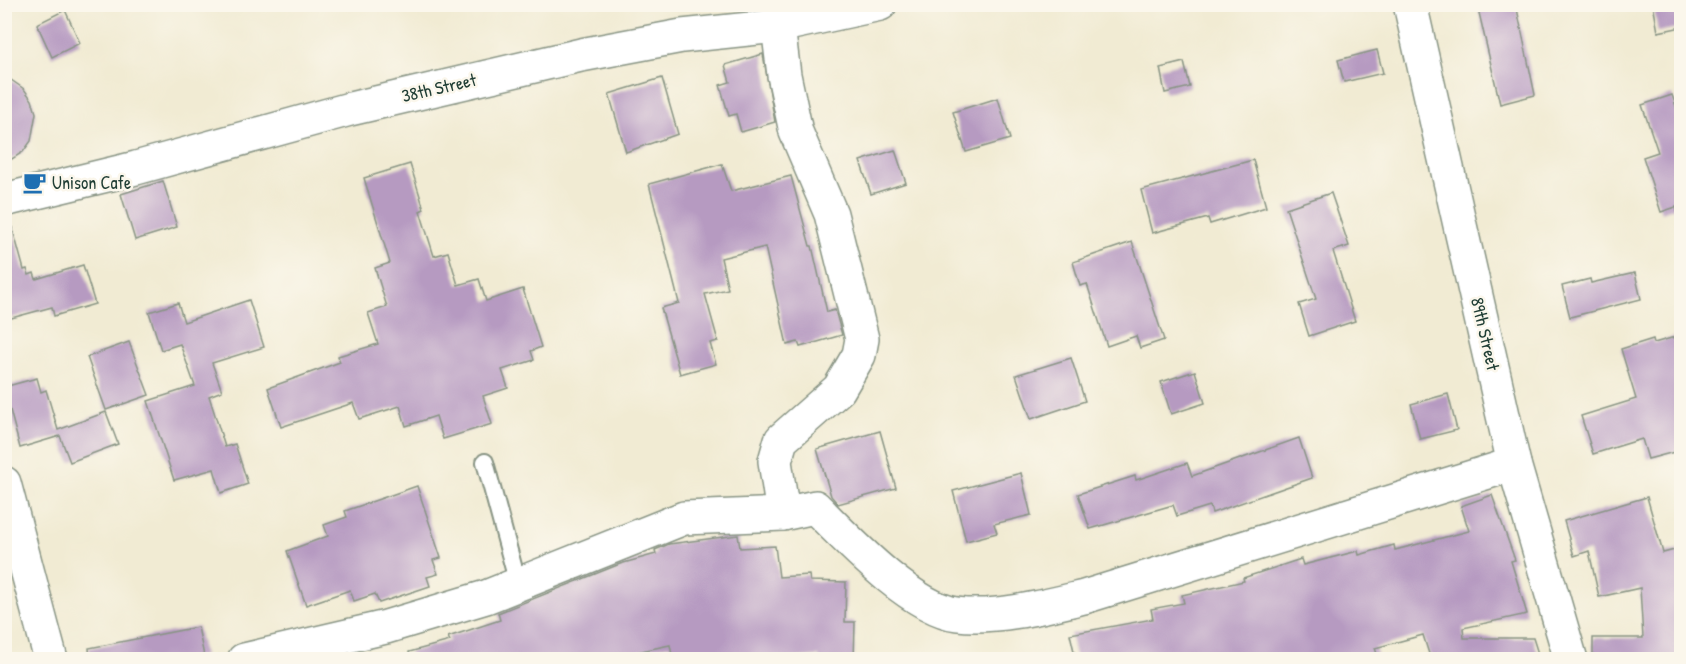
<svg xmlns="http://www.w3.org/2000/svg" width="1686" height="664" viewBox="0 0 1686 664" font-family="'Patrick Hand',sans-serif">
	<rect width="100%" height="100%" fill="#fbf7ec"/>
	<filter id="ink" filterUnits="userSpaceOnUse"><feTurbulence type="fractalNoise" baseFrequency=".0167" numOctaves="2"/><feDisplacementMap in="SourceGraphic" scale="12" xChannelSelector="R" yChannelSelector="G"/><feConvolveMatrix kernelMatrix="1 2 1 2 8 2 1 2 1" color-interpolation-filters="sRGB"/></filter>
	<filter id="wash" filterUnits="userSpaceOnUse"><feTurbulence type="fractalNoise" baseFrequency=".008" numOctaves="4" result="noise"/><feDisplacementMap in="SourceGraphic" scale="24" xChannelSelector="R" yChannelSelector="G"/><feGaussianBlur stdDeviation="1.35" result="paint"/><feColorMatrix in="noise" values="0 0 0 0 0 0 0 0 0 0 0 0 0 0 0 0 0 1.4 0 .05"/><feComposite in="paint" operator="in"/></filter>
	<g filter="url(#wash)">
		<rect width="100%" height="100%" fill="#f1ebd3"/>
		<g id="blocks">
			<!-- building -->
			<g fill="#b69ac1">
				<path d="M1477 4H1516L1535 95 1500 104Z"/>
				<path d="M1653 4H1682V27L1658 32Z"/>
				<path d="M65 10 80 43 52 57 37 24Z"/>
				<path d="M1377 50 1383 73 1344 82 1338 60Z"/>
				<path d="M763 54 775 122 741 132 736 114 729 116 720 85 730 82 725 65Z"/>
				<path d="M1184 62 1190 87 1165 93 1160 68Z"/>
				<path d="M4 75 24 89 32 100 36 113 31 141 23 152 4 164Z"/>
				<path d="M662 78 678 134 626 152 609 94Z"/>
				<path d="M1672 95 1682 123V210L1677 211 1676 207 1661 212 1643 157 1658 152 1642 105Z"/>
				<path d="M998 98 1010 139 966 152 953 112Z"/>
				<path d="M895 150 906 183 871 194 860 161Z"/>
				<path d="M1253 160 1266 207 1210 224 1208 218 1152 233 1141 190Z"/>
				<path d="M410 164 424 209 420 211 434 256 448 252 458 285 479 279 486 301 523 289 541 347 531 351 534 360 502 370 508 388 483 396 492 424 443 439 436 416 406 426 400 406 359 419 353 403 281 427 268 388 340 362 338 356 378 344 368 313 387 307 375 268 390 263 364 178Z"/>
				<path d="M722 164 731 191 791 176 810 246H812L827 312 835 310 842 335 800 347 798 342 787 345 765 247 721 258 728 289 705 294 718 341 710 343 716 364 680 374 661 308 679 303 649 184Z"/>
				<path d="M163 181 177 227 135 240 121 194Z"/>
				<path d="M1331 193 1349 246 1333 251 1355 321 1309 336 1299 304 1316 299 1286 208Z"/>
				<path d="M12 226 24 270 27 269 29 275 34 273 36 279 83 265 95 304 54 316 52 307 4 320V227Z"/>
				<path d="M1132 242 1164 340 1140 348 1136 336 1107 346 1087 284 1080 286 1073 262Z"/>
				<path d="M1635 273 1641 299 1570 317 1562 286 1590 279 1591 283Z"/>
				<path d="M249 300 264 347 212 363 222 391 209 396 225 447 235 444 248 484 221 493 214 469 174 480 148 401 195 386 180 344 161 350 149 312 178 303 184 322Z"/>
				<path d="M1682 335V450L1648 459 1642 439 1593 454 1581 416 1636 399 1621 349 1653 339 1654 343Z"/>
				<path d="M129 342 149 395 106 410 87 357Z"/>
				<path d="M1071 358 1085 401 1031 419 1016 375Z"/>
				<path d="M1195 371 1205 403 1171 414 1161 382Z"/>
				<path d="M37 378 41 392 46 390 58 430 106 412 118 444 70 462 60 436 20 448 4 387Z"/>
				<path d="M1448 394 1457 430 1420 439 1411 404Z"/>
				<path d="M880 431 896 488 838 504 831 496 817 449Z"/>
				<path d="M1299 438 1312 478 1212 513 1210 506 1177 516 1173 505 1090 529 1078 494 1135 476 1136 480 1187 463 1192 476Z"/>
				<path d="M1021 473 1031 515 994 524 997 533 966 541 953 491Z"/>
				<path d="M417 486 441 558 433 560 438 574 427 577 430 586 379 603 375 594 354 601 350 590 306 605 287 551 328 536 324 525 347 517 345 511Z"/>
				<path d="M1492 495 1515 560 1511 561 1527 614 1463 628 1464 638H1533L1540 660H1431L1423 635 1375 648 1379 660H1076L1070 634 1153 619 1151 609 1184 603 1182 595 1244 581 1243 578 1301 559 1303 565 1358 551 1359 555 1394 545 1395 550 1469 531 1461 506Z"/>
				<path d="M1647 497 1663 553 1682 548V660H1593V638H1643L1640 588 1599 597 1589 551 1574 556 1564 521Z"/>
				<path d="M738 535 740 548 775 546 779 577 809 575 810 581 846 582 845 622H855L854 660H819V656L776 660H673L670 645 627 654 628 660H410L409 652 450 641 448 637 500 620 498 613 620 564 656 554 655 550 669 544Z"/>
				<path d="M198 627 204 656 184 660H90L89 648Z"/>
			</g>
		</g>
	</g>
	<g filter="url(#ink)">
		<use href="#blocks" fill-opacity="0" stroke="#889484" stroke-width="1.5"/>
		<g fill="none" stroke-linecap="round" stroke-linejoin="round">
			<defs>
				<path id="lane" d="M485 462 518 584"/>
				<g id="street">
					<path d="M778 26 784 75 796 132 831 214 862 339 859 355 839 389 781 440 775 461 783 514 815 507C846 538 911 608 957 614 996 619 1046 606 1084 597L1514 464"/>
					<path d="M4 483 51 660"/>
					<path d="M244 660 386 627 486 597 684 518 783 514"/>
				</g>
				<g id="secondary">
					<path d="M1410 4 1514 464 1571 660"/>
					<path d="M4 200 136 168 350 109 581 55 682 36 778 26 880 4"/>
				</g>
			</defs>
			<!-- lane casing -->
			<use href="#lane" stroke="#889484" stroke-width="20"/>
			<!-- street casing -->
			<use href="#street" stroke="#889484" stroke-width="36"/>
			<!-- secondary casing -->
			<use href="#secondary" stroke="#889484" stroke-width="36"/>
			<!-- lane -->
			<use href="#lane" stroke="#fff" stroke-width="16"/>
			<!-- street -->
			<use href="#street" stroke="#fff" stroke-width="33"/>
			<!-- secondary -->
			<use href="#secondary" stroke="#fff" stroke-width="33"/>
		</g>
	</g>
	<!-- icons -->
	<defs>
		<symbol id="cafe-bare" viewBox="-9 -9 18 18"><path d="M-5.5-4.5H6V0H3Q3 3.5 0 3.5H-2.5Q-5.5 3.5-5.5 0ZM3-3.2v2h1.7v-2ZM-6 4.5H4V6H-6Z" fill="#1f6fb2" stroke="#fbf7ec" stroke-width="2.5" paint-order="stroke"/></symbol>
	</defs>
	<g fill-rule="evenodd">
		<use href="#cafe-bare" x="18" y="166" width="33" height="33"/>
	</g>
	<g text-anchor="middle" stroke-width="5" stroke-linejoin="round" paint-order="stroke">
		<!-- street labels -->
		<g font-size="18" fill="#1f3d34" stroke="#fbf7ec">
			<text transform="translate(439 88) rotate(-13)" y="6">38th Street</text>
			<text transform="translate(1485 334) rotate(77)" y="6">89th Street</text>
		</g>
		<!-- poi labels -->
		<g font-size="18" fill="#1f3d34" stroke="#fbf7ec" text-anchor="start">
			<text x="52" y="189">Unison Cafe</text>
		</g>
	</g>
	<!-- margin -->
	<rect width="1686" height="664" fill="none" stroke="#fbf7ec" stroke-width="24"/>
</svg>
